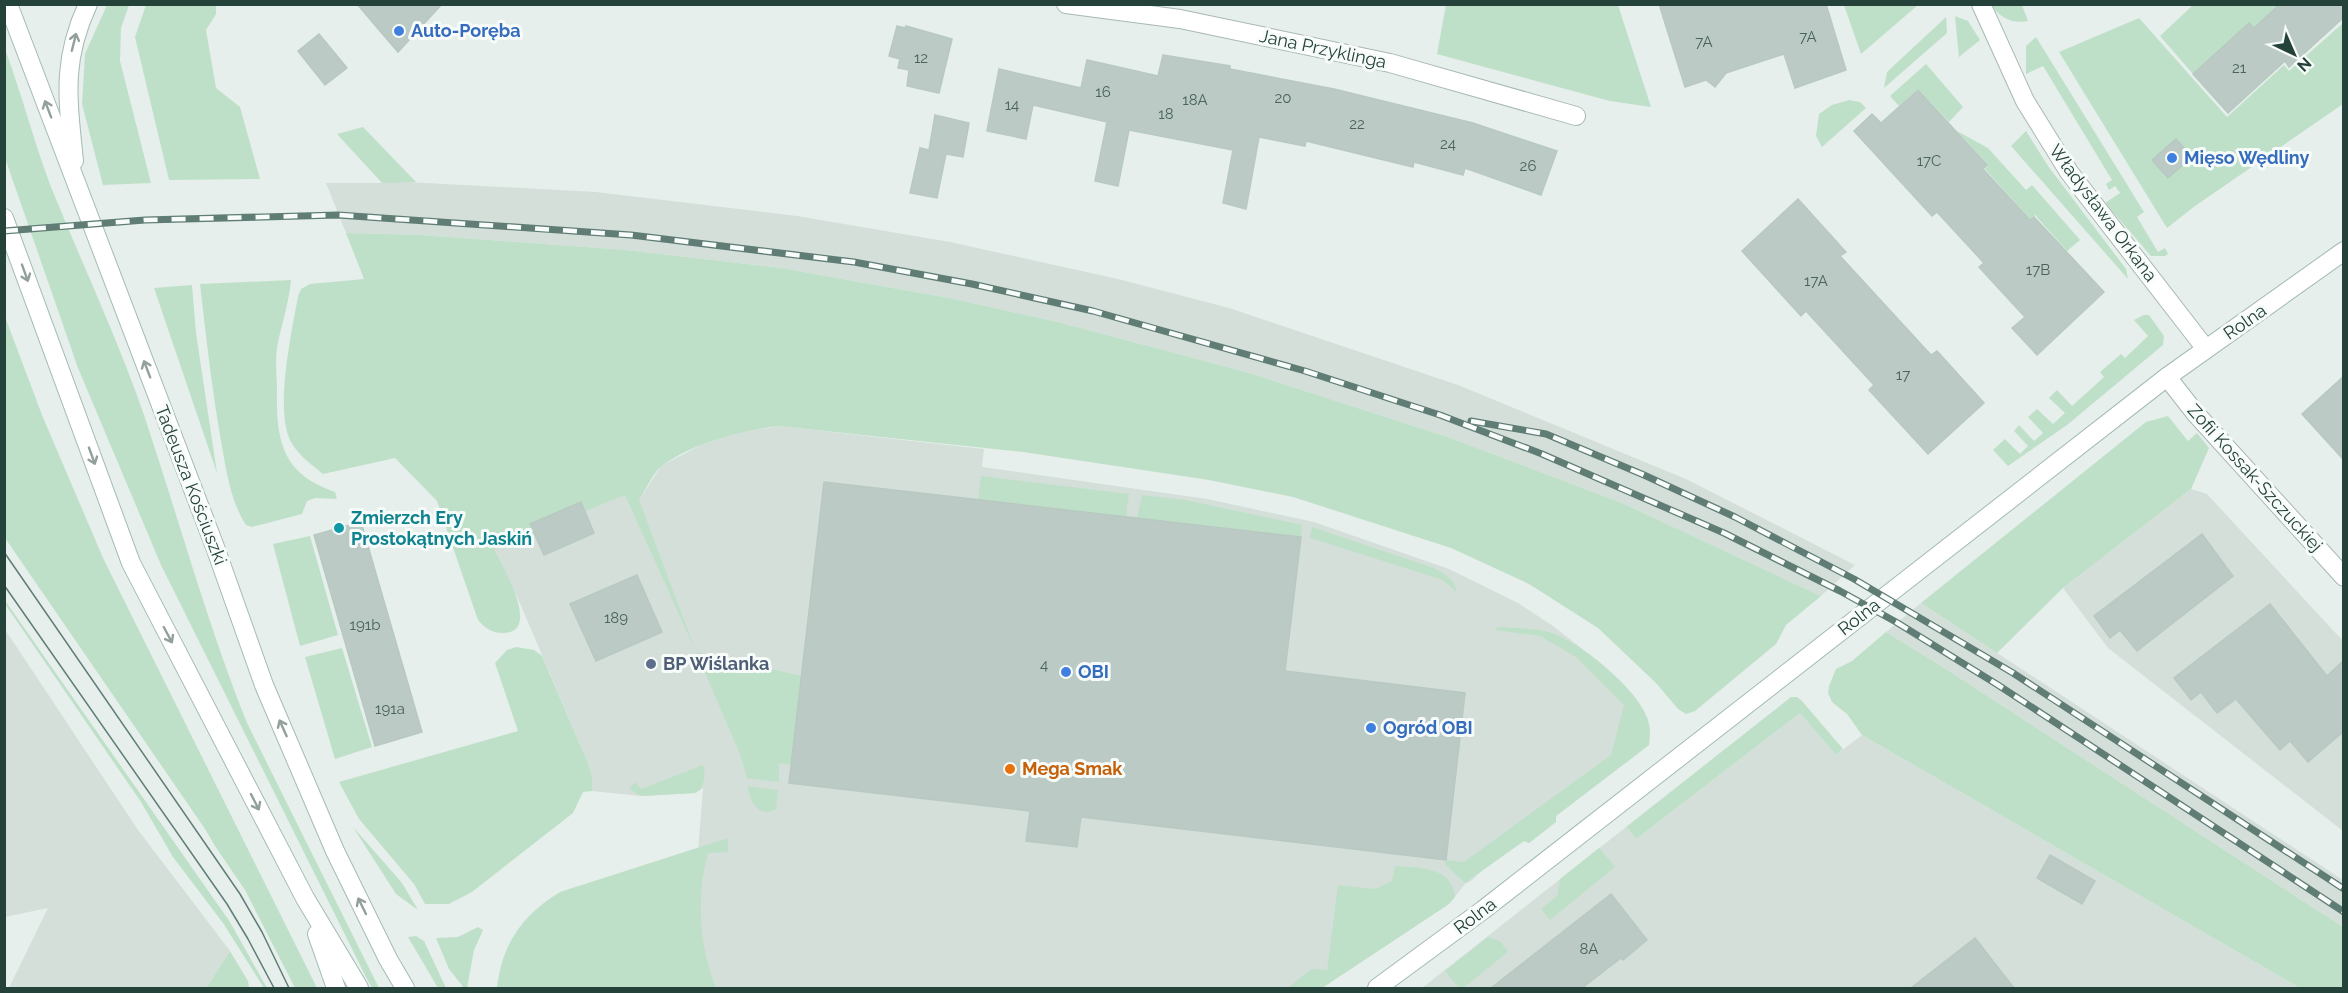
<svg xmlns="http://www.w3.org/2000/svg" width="2348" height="993" viewBox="0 0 2348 993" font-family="Raleway,sans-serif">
	<rect width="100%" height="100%" fill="#e6efeb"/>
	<!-- built -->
	<g fill="#d4dfda">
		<path d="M388 181 596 192 797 216 950 242 1118 279 1229 308 1458 385 1686 479 1855 565 1821 596 1622 503 1448 437 1246 372 1058 322 949 298 781 268 626 250 421 235 346 233 326 183H382Z"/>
		<path d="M778 426 984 449 982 467 1207 499 1314 522 1449 569 1518 603 1553 626 1599 662 1633 695 1643 709 1648 719 1649 745 1556 816V822L1529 843 1524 841 1483 869 1471 881 1465 884 1449 904 1322 988H707L694 902 703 788 695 793 641 796 592 791V776L588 763 519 601 486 533 627 467 640 499 661 466 703 444 736 433Z"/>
		<path d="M2191 489 2207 494 2343 641V831L2108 648 2063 588Z"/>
		<path d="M1921 603 2343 880V927L1935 662 1886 632Z"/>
		<path d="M4 628 138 830 230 951 206 988H9L48 908 5 917Z"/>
		<path d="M1800 713 1836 755 1862 735 2300 988H1422L1626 827 1636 839Z"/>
	</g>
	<!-- green -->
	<g fill="#bfe0c8">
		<path d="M107 5H129L121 28 120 61 151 183 103 185 82 104 85 54Z"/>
		<path d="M146 5H216V14L206 30 216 88 240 107 260 179 169 180 135 37Z"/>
		<path d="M1446 5H1618L1651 107 1610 101 1437 54Z"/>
		<path d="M1844 5V4L1918 5 1861 54Z"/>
		<path d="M1993 5H2022L2028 21C2013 24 2003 19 1993 8Z"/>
		<path d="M2193 5H2280L2254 28 2249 23 2193 74 2160 36Z"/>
		<path d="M1955 16 1968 21 1980 40 1959 57Z"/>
		<path d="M1946 17 1947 33 1884 88 1887 72Z"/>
		<path d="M2139 18 2227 117 2284 65 2289 71 2343 23V104L2195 206 2167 228 2059 52Z"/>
		<path d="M2036 37 2144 212 2137 217 2158 252 2165 248 2168 254 2165 256H2151L2105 203 2120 193 2115 186 2109 190 2106 184 2112 180 2043 66 2026 74V46Z"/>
		<path d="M5 49C22 95 34 142 51 187 82 264 118 339 145 418 179 520 207 623 247 723L379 988H372L367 979 161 565 78 368 5 158Z"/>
		<path d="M1926 64 1963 107 1949 122 1918 89 1899 106 1890 96Z"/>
		<path d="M1849 100 1860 102 1866 108 1822 147 1816 136 1819 114 1832 105Z"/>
		<path d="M363 127 416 182 382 183 337 134Z"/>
		<path d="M1957 131 1988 148 2026 190 2032 185 2080 240 2067 251 2035 215 2030 219 1985 169 1988 165Z"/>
		<path d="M2026 131 2048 166 2126 269 2128 279 2011 146Z"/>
		<path d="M346 233 421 235 626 250 781 268 949 298 1058 322 1246 372 1448 437 1622 503 1821 596 1786 625 1776 644 1695 711 1686 714 1678 709 1656 683 1598 628 1529 584 1451 548 1293 497 1209 480 1023 452 778 426C739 431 695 443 663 465 653 472 646 490 639 500L696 652 802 676 791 765 779 763V782L747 778 740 754 696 652 625 495 583 512 579 503 532 523 536 533 494 549C501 564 544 634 502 633 492 633 485 628 478 620L437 501 395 458 323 474C311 464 299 456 291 442 274 410 292 332 298 296L301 289 310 284 364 279Z"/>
		<path d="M291 280C289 304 281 325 277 348 275 362 277 377 277 390 276 441 282 474 335 492L337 499 315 498 307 501 302 514 252 527 246 525C230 500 226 469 221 441 212 389 206 337 200 284Z"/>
		<path d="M192 285 196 333 217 473 154 288Z"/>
		<path d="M4 314 42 415 103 558 317 988H295L245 890 215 846 205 829 5 538Z"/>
		<path d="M2144 315H2149L2164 336 2163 345 2067 425 2008 466 1993 450 2005 439 2020 454 2028 446 2014 431 2019 425 2034 441 2043 433 2028 417 2037 409 2053 424 2065 413 2049 398 2057 390 2072 406 2104 377 2100 372 2121 354 2125 358 2148 336 2134 320Z"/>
		<path d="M2168 416 2188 441 2197 433 2209 448 2191 489 2063 588 1997 653 1921 603 2146 422Z"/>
		<path d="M981 476 1129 494 1126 517 978 500Z"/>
		<path d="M1142 495 1186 500 1302 525 1301 537 1137 518Z"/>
		<path d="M1312 527 1431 567C1443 573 1455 578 1457 593L1443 580 1310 538Z"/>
		<path d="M310 536 338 635 300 646 273 544Z"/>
		<path d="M4 599 230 922 267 988H264L223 923 173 857 141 802 5 604Z"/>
		<path d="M1498 627C1514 628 1533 628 1549 632 1578 640 1637 688 1647 718 1651 726 1650 736 1649 745L1556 816V822L1529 843 1524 841 1465 883 1445 864V860L1464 862 1611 755 1624 705 1576 657 1540 636 1495 630Z"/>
		<path d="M1886 632 1935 662 2343 927V988H2300L1862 735 1847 714 1832 702 1828 693 1829 686 1836 669 1852 661Z"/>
		<path d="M516 647 534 650 542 656 588 763 592 776V791L583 792 573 813 472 892 449 904H425L414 884 359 819 339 782 518 731 495 663 507 650Z"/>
		<path d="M342 648 372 747 335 759 305 657Z"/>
		<path d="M1791 697H1797L1802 701 1843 749 1836 755 1800 713 1636 839 1626 827Z"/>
		<path d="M703 765C706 773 705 790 695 793L641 796 629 789 635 782 641 789Z"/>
		<path d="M748 786 778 790 776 809C759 819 749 801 748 786Z"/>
		<path d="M353 827 402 883 418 910 396 894Z"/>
		<path d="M728 838V852L708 853C696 897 699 945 716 988H497C502 944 522 915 560 892Z"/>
		<path d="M1599 848 1615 867 1550 920 1541 909 1557 896 1560 879Z"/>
		<path d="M1395 866C1419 868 1452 866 1455 897L1449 904 1322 988H1288L1311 969 1327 970 1338 885 1375 889 1392 881Z"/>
		<path d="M478 927 483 930 474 950 467 988H464L449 969 436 938 458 937Z"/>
		<path d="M416 936 424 941 446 988H438L408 937Z"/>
		<path d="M1488 937 1500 941 1508 952 1463 988H1459L1445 971Z"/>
		<path d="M230 951 248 981 249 988H206Z"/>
	</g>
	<!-- building -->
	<g fill="#bbcac4" stroke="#b8c9c2" stroke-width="1.5">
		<path d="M357 4H442L398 52Z"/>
		<path d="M1659 4H1826L1846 70 1795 88 1784 54 1726 73 1715 87 1706 80 1685 87Z"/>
		<path d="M2280 4H2343V18L2289 67 2285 61 2228 113 2193 74 2249 23 2254 28Z"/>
		<path d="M897 26 905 28 906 26 952 39 939 93 907 86 909 70 898 68 900 59 889 56Z"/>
		<path d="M319 34 347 68 325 85 298 51Z"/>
		<path d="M1163 55 1230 66V69L1334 89 1432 113 1473 123 1557 151 1541 195 1465 168 1463 175 1414 162 1413 167 1306 141 1305 146 1259 137 1246 209 1223 203 1233 150 1129 130 1118 186 1095 181 1107 122 1033 105 1026 139 987 131 999 69 1081 88 1087 60 1158 76Z"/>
		<path d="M1918 90 1987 165 1983 169 2030 220 2034 217 2104 292 2037 355 2012 328 2025 317 1979 267 1984 263 1937 212 1932 216 1854 131 1872 114 1881 123Z"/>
		<path d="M935 115 969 123 963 157 946 154 937 198 910 193 920 148 929 150Z"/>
		<path d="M2176 139 2192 157 2168 178 2152 160Z"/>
		<path d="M1798 199 1846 252 1840 256 1931 355 1937 351 1984 403 1928 454 1869 390 1874 385 1806 311 1801 316 1742 251Z"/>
		<path d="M2343 377V459L2302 414Z"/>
		<path d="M824 482 1301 537 1285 671 1465 693 1446 860 1081 817 1077 847 1026 841 1030 811 789 783Z"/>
		<path d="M581 502 594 533 544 555 530 524Z"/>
		<path d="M361 522 422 732 375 746 314 535Z"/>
		<path d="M2202 534 2233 576 2137 651 2120 630 2110 638 2094 616Z"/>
		<path d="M637 575 662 632 596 661 570 604Z"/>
		<path d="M2270 604 2327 676 2343 661V732L2308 762 2290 741 2280 750 2236 699 2217 713 2201 692 2191 700 2174 678Z"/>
		<path d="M2050 855 2095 881 2082 904 2037 878Z"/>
		<path d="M1611 894 1647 940 1623 960 1621 958 1582 988H1491Z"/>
		<path d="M1975 938 2014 988H1911Z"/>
	</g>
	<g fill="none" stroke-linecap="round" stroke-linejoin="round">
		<defs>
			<g id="street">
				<path d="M1066 4 1180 19 1390 63 1576 116"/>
				<path d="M1981 4 2025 101 2069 172 2206 349"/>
				<path d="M2167 377 2196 414 2344 577"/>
			</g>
			<g id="secondary">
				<path d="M8 4 215 547 264 685 335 851 388 959 405 988"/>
				<path d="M74 161C68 100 61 62 88 4"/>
				<path d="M4 218 131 563 305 898 359 988"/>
				<path d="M317 934 336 988"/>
				<path d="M1377 988 1483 910 2167 377 2344 251"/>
			</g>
		</defs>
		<!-- street casing -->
		<use href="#street" stroke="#a8b8b2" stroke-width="20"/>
		<!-- secondary casing -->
		<use href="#secondary" stroke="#a4bbb3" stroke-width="20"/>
		<!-- street -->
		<use href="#street" stroke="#fff" stroke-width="18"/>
		<!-- secondary -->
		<use href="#secondary" stroke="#fff" stroke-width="18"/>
		<!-- tram -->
		<g stroke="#5f7d75" stroke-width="1.5">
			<path d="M4 552 240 894 262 932 289 988"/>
			<path d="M4 585 227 904 248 939 274 988"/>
		</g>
		<defs>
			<g id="rail">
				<path d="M4 231 145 220 338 215 631 235 854 262 972 284 1093 311 1305 371 1440 415 1542 454 1724 533 1840 591 1896 622 1998 685 2344 912"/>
				<path d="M1471 421 1546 434 1644 475 1735 517 1854 579 2013 673 2344 889"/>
			</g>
		</defs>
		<!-- rail casing -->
		<use href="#rail" stroke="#5f7d75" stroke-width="7"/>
		<!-- rail -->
		<use href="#rail" stroke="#f7fbf9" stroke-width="4.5" stroke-dasharray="14" stroke-linecap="butt"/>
	</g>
	<!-- one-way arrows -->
	<defs><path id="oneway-shaft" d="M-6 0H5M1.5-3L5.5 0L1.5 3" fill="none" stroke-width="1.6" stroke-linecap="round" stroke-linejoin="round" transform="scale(1.5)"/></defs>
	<g stroke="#92a09c">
		<use href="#oneway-shaft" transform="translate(74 42) rotate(-76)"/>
		<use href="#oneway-shaft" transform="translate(48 109) rotate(-111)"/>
		<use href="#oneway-shaft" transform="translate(25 273) rotate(70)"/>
		<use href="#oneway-shaft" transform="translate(147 369) rotate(-111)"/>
		<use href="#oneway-shaft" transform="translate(92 456) rotate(70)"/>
		<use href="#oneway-shaft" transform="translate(168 635) rotate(62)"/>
		<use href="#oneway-shaft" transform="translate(283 728) rotate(-114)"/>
		<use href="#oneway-shaft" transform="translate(255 802) rotate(63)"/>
		<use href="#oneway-shaft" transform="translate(362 906) rotate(-116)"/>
	</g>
	<!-- markers -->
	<g fill="#3f7fe0" stroke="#f7fbf9" stroke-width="2">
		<circle cx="399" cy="31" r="6"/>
		<circle cx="2172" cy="158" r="6"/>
		<circle cx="1066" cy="672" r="6"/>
		<circle cx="1371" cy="728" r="6"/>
	</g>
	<circle fill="#0f9aa8" stroke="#f7fbf9" stroke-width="2" cx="339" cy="528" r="6"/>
	<circle fill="#5c6f8a" stroke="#f7fbf9" stroke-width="2" cx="651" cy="664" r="6"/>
	<circle fill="#e8710a" stroke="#f7fbf9" stroke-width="2" cx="1010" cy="769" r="6"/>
	<g text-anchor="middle" stroke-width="6" stroke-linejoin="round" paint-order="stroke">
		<!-- number labels -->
		<g font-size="15" fill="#4a645c">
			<text x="1808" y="42">7A</text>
			<text x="1704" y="47">7A</text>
			<text x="921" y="63">12</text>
			<text x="2239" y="73">21</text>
			<text x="1103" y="97">16</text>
			<text x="1283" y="103">20</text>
			<text x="1195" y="105">18A</text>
			<text x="1012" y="110">14</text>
			<text x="1166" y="119">18</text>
			<text x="1357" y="129">22</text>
			<text x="1448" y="149">24</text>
			<text x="1929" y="166">17C</text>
			<text x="1528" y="171">26</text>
			<text x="2038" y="275">17B</text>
			<text x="1816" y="286">17A</text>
			<text x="1903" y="380">17</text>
			<text x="616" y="623">189</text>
			<text x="365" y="630">191b</text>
			<text x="1044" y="670">4</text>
			<text x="390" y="714">191a</text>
			<text x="1589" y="954">8A</text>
		</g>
		<!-- shop labels -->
		<g font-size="18" font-weight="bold" fill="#366cbe" stroke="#f7fbf9" text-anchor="start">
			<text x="411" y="37">Auto-Poręba</text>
			<text x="2184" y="164">Mięso Wędliny</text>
			<text x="1078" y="678">OBI</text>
			<text x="1383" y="734">Ogród OBI</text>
		</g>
		<!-- street labels -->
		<g font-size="18" fill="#24423a" stroke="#f7fbf9">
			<text transform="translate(1323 49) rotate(12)" y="6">Jana Przyklinga</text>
			<text transform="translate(2103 213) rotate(53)" y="6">Władysława Orkana</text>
			<text transform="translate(2245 322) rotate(-35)" y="6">Rolna</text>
			<text transform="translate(2255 478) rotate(48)" y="6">Zofii Kossak-Szczuckiej</text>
			<text transform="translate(191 485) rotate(69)" y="6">Tadeusza Kościuszki</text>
			<text transform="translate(1859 617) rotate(-38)" y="6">Rolna</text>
			<text transform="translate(1475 916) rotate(-37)" y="6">Rolna</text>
		</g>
		<!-- culture labels -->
		<g font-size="18" font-weight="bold" fill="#0d838f" stroke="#f7fbf9" text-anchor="start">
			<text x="351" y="524">Zmierzch Ery<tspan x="351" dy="21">Prostokątnych Jaskiń</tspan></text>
		</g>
		<!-- service labels -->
		<g font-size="18" font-weight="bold" fill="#4e5e75" stroke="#f7fbf9" text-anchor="start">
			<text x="663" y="670">BP Wiślanka</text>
		</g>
		<!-- food labels -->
		<g font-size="18" font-weight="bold" fill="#c56008" stroke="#f7fbf9" text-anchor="start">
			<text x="1022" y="775">Mega Smak</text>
		</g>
	</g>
	<!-- border -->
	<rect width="2348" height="993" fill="none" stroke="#24423a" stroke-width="12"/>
	<!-- north arrow -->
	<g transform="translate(2294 54) rotate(136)" stroke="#f7fbf9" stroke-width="4.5" paint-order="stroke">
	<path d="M0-4.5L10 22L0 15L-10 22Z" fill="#24423a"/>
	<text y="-9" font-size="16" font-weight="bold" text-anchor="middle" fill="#24423a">N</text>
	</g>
</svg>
